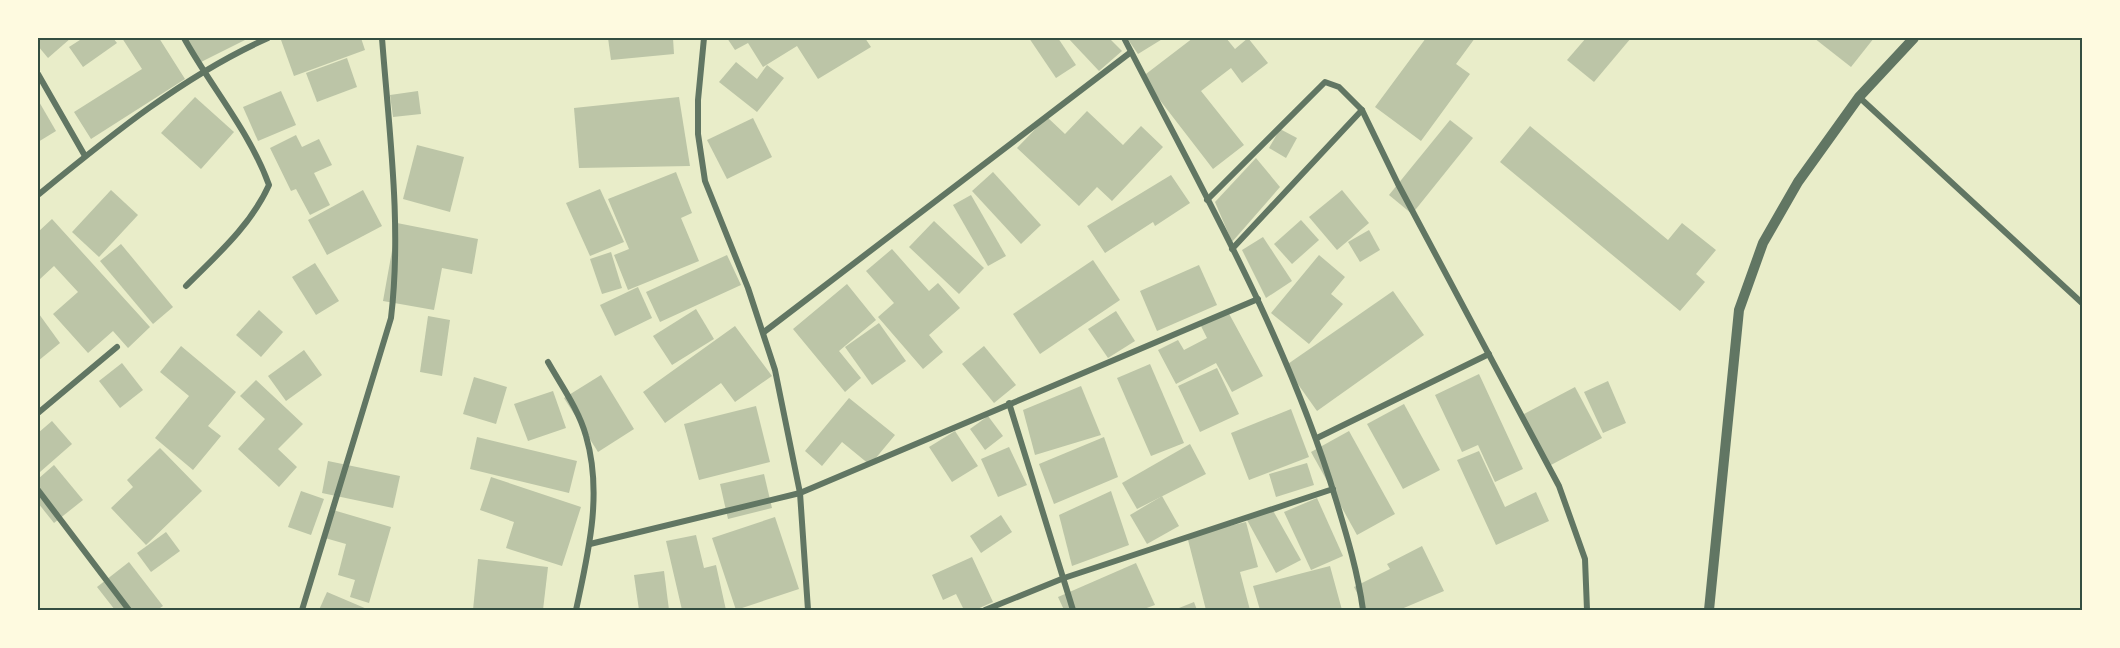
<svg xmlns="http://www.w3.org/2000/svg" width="2120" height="648" viewBox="0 0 2120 648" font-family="'Roboto Condensed',sans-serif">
	<rect width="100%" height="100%" fill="#e9edc9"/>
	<!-- building -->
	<g fill="#bcc5a7">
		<path d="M38 38H71L48 58 38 46Z"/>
		<path d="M83 38H113L117 43 83 67 69 47Z"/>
		<path d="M122 38H159L185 79 91 139 74 112 142 69Z"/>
		<path d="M186 38H247V39L199 63Z"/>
		<path d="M289 38H361L365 50 294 76 281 40Z"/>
		<path d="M608 38H673L674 54 611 60Z"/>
		<path d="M727 38H865L871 47 818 79 797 46 763 67 748 43 735 50Z"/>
		<path d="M1029 38H1058L1076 65 1056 78Z"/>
		<path d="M1068 38H1109L1122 51 1099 71Z"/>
		<path d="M1127 38H1164L1138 54Z"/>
		<path d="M1193 38H1226L1235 49 1248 38 1268 63 1242 83 1231 68 1201 91 1244 145 1213 169 1142 77Z"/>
		<path d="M1426 38H1475L1456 64 1470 74 1421 141 1375 107Z"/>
		<path d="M1586 38H1631L1594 82 1567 60Z"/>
		<path d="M1814 38H1874L1851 67Z"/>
		<path d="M347 58 357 87 317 102 306 73Z"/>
		<path d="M736 62 757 79 767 65 784 78 757 112 719 82Z"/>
		<path d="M281 91 296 125 258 141 243 107Z"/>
		<path d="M418 91 421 114 393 117 390 95Z"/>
		<path d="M195 97 234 132 201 169 161 133Z"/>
		<path d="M679 97 690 166 579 168 574 108Z"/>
		<path d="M38 100 56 131 38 142Z"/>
		<path d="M1087 111 1123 145 1141 126 1163 147 1112 201 1097 187 1079 206 1017 148 1047 117 1065 134Z"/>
		<path d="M753 118 772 157 727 179 707 140Z"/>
		<path d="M1450 120 1473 138 1412 214 1389 195Z"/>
		<path d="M1530 126 1668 240 1682 223 1716 250 1696 274 1705 282 1680 311 1500 162Z"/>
		<path d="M1280 129 1297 138 1286 158 1269 148Z"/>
		<path d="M296 135 302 147 319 139 332 165 314 173 330 205 310 215 296 189 291 191 270 148Z"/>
		<path d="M417 145 464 157 450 212 403 199Z"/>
		<path d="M1256 158 1280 187 1232 242 1215 202Z"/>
		<path d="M676 172 692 213 681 218 699 261 628 290 614 255 629 249 608 199Z"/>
		<path d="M993 172 1041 225 1021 244 972 191Z"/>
		<path d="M1171 175 1190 203 1155 226 1153 222 1105 253 1087 226Z"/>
		<path d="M600 189 624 242 590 256 566 203Z"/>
		<path d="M111 190 138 215 99 257 72 232Z"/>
		<path d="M363 190 382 226 327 255 308 220Z"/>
		<path d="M1342 190 1369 223 1337 250 1309 217Z"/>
		<path d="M971 195 1006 256 988 266 953 205Z"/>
		<path d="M52 219 150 327 128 348 113 331 88 353 53 314 78 292 54 266 40 279 38 277V232Z"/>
		<path d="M1301 220 1319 240 1292 264 1274 244Z"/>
		<path d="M934 221 984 268 959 294 909 247Z"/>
		<path d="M397 223 478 239 472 274 442 268 434 310 383 301Z"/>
		<path d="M1369 230 1380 250 1360 262 1348 242Z"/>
		<path d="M1263 237 1292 281 1266 298 1242 250Z"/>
		<path d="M121 244 173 307 153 324 100 261Z"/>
		<path d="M892 249 929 291 938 283 960 308 929 335 943 352 923 369 878 317 894 303 866 271Z"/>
		<path d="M611 252 622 288 602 294 590 259Z"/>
		<path d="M727 255 741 285 660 322 646 292Z"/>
		<path d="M1319 255 1345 277 1331 294 1343 304 1309 344 1271 313Z"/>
		<path d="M1093 260 1120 300 1040 354 1013 314Z"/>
		<path d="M315 263 339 301 316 315 292 277Z"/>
		<path d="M1199 265 1217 305 1157 331 1140 291Z"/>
		<path d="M847 284 876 320 839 351 861 378 845 392 793 329Z"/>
		<path d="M638 287 652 318 615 336 600 305Z"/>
		<path d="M1393 291 1424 335 1317 411 1285 366Z"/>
		<path d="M696 309 714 339 672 365 653 336Z"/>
		<path d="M259 310 283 332 261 357 236 335Z"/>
		<path d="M1227 310 1263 376 1232 392 1216 363 1176 384 1158 350 1178 340 1184 350 1207 338 1200 324Z"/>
		<path d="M1116 311 1135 341 1108 358 1088 329Z"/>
		<path d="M39 314 60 343 38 361V315Z"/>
		<path d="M428 316 450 320 442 376 420 372Z"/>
		<path d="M879 323 906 361 872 385 845 347Z"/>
		<path d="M735 326 772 376 735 402 721 383 665 423 643 392Z"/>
		<path d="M181 346 236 392 208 426 221 436 193 470 155 438 189 396 160 372Z"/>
		<path d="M984 346 1016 385 994 403 962 364Z"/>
		<path d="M304 350 322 375 286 401 268 376Z"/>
		<path d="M122 363 143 390 120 408 99 381Z"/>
		<path d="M1150 364 1184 443 1151 456 1117 378Z"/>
		<path d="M1217 368 1239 414 1200 432 1178 386Z"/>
		<path d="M1479 374 1523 469 1495 482 1478 445 1462 452 1435 395Z"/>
		<path d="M601 375 634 429 598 452 564 398Z"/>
		<path d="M474 377 507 387 496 424 463 414Z"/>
		<path d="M256 380 303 424 278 449 297 467 279 487 238 449 265 419 240 396Z"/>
		<path d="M1608 381 1626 423 1603 433 1584 392Z"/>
		<path d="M1081 386 1101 435 1035 455 1023 410Z"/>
		<path d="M1575 387 1602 438 1549 466 1522 415Z"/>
		<path d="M553 391 566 428 528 441 514 404Z"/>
		<path d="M849 398 895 435 870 465 842 442 822 466 805 451Z"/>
		<path d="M1404 404 1440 470 1403 489 1367 424Z"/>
		<path d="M756 406 770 462 699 480 684 424Z"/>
		<path d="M1291 409 1309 457 1249 480 1231 433Z"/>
		<path d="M988 416 1003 436 985 450 970 429Z"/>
		<path d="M52 421 72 444 40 472 38 469V433Z"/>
		<path d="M955 431 978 466 952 482 929 447Z"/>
		<path d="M1349 431 1395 514 1357 535 1311 452Z"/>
		<path d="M477 437 577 461 569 493 470 469Z"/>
		<path d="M1104 437 1118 477 1054 504 1039 464Z"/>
		<path d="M1190 444 1206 474 1137 509 1122 483Z"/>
		<path d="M1009 447 1027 485 998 497 981 459Z"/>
		<path d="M160 448 202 491 146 545 111 508 133 487 127 480Z"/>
		<path d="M1479 451 1505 507 1536 492 1549 521 1496 545 1457 460Z"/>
		<path d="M328 461 400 476 393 508 322 493Z"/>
		<path d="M1307 463 1314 485 1276 497 1269 474Z"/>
		<path d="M54 465 83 500 54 523 38 503V479Z"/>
		<path d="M764 474 772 508 728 519 720 484Z"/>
		<path d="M491 477 581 507 562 566 506 548 514 522 480 510Z"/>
		<path d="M301 491 324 499 311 535 288 527Z"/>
		<path d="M1111 491 1129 545 1072 566 1059 515Z"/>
		<path d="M1162 496 1179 526 1147 544 1130 515Z"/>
		<path d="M1317 498 1343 556 1311 570 1284 512Z"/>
		<path d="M1271 507 1301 560 1276 573 1247 520Z"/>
		<path d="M333 510 391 527 369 603 350 597 355 580 338 575 346 544 325 538Z"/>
		<path d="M1001 515 1012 532 981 553 970 536Z"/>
		<path d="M775 517 799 589 736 610 712 538Z"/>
		<path d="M1246 522 1258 567 1240 572 1250 610H1206L1187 536Z"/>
		<path d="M166 532 180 551 151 572 137 553Z"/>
		<path d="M696 535 704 568 716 565 726 610H682L666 541Z"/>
		<path d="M1422 546 1444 591 1399 610H1366L1354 587 1390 569 1387 564Z"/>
		<path d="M972 557 993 602 975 610H964L956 594 943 600 932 575Z"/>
		<path d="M478 559 548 567 543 610H473Z"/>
		<path d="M129 562 163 606 157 610H115L97 587Z"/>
		<path d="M1136 563 1155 605 1141 610H1064L1058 597Z"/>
		<path d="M1330 566 1342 610H1260L1253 586Z"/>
		<path d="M664 571 669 610H639L634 575Z"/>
		<path d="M327 592 367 609V610H319Z"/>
		<path d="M1194 602 1197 610H1174Z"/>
	</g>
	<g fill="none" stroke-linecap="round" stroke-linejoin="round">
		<!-- minor -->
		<g stroke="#617663" stroke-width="6">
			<path d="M184 38C211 87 250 132 269 185 251 225 217 255 186 286"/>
			<path d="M704 38 698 100V134L705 181 748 288 775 370 800 493 808 610"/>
			<path d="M1124 38C1201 188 1287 337 1336 500 1347 536 1358 573 1363 610"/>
			<path d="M38 74 85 156"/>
			<path d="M1859 97 2082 303"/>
			<path d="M38 195C110 136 183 76 268 38"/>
			<path d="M1207 200 1325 82 1339 87 1362 110 1398 184 1559 486 1585 559 1587 610"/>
			<path d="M1232 249 1362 110"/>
			<path d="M764 332 1131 52"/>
			<path d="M548 362C561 385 579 410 586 436 603 494 588 554 576 610"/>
			<path d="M1009 403 1073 610"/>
			<path d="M38 413 117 347"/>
			<path d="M1317 438 1489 354"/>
			<path d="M38 490 129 610"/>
			<path d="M590 544 800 493 1258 299"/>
			<path d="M302 610 391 318C402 225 389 131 382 38"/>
			<path d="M985 610 1064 578 1333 489"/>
		</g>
		<!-- tertiary -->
		<path stroke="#617663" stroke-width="10" d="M1709 610 1739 310 1763 243 1798 182 1859 97 1914 38"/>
	</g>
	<!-- border -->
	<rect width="2120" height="648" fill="none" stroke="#fefae0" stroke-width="78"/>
	<rect x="39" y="39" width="2042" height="570" fill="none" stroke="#344e41" stroke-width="2"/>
</svg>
